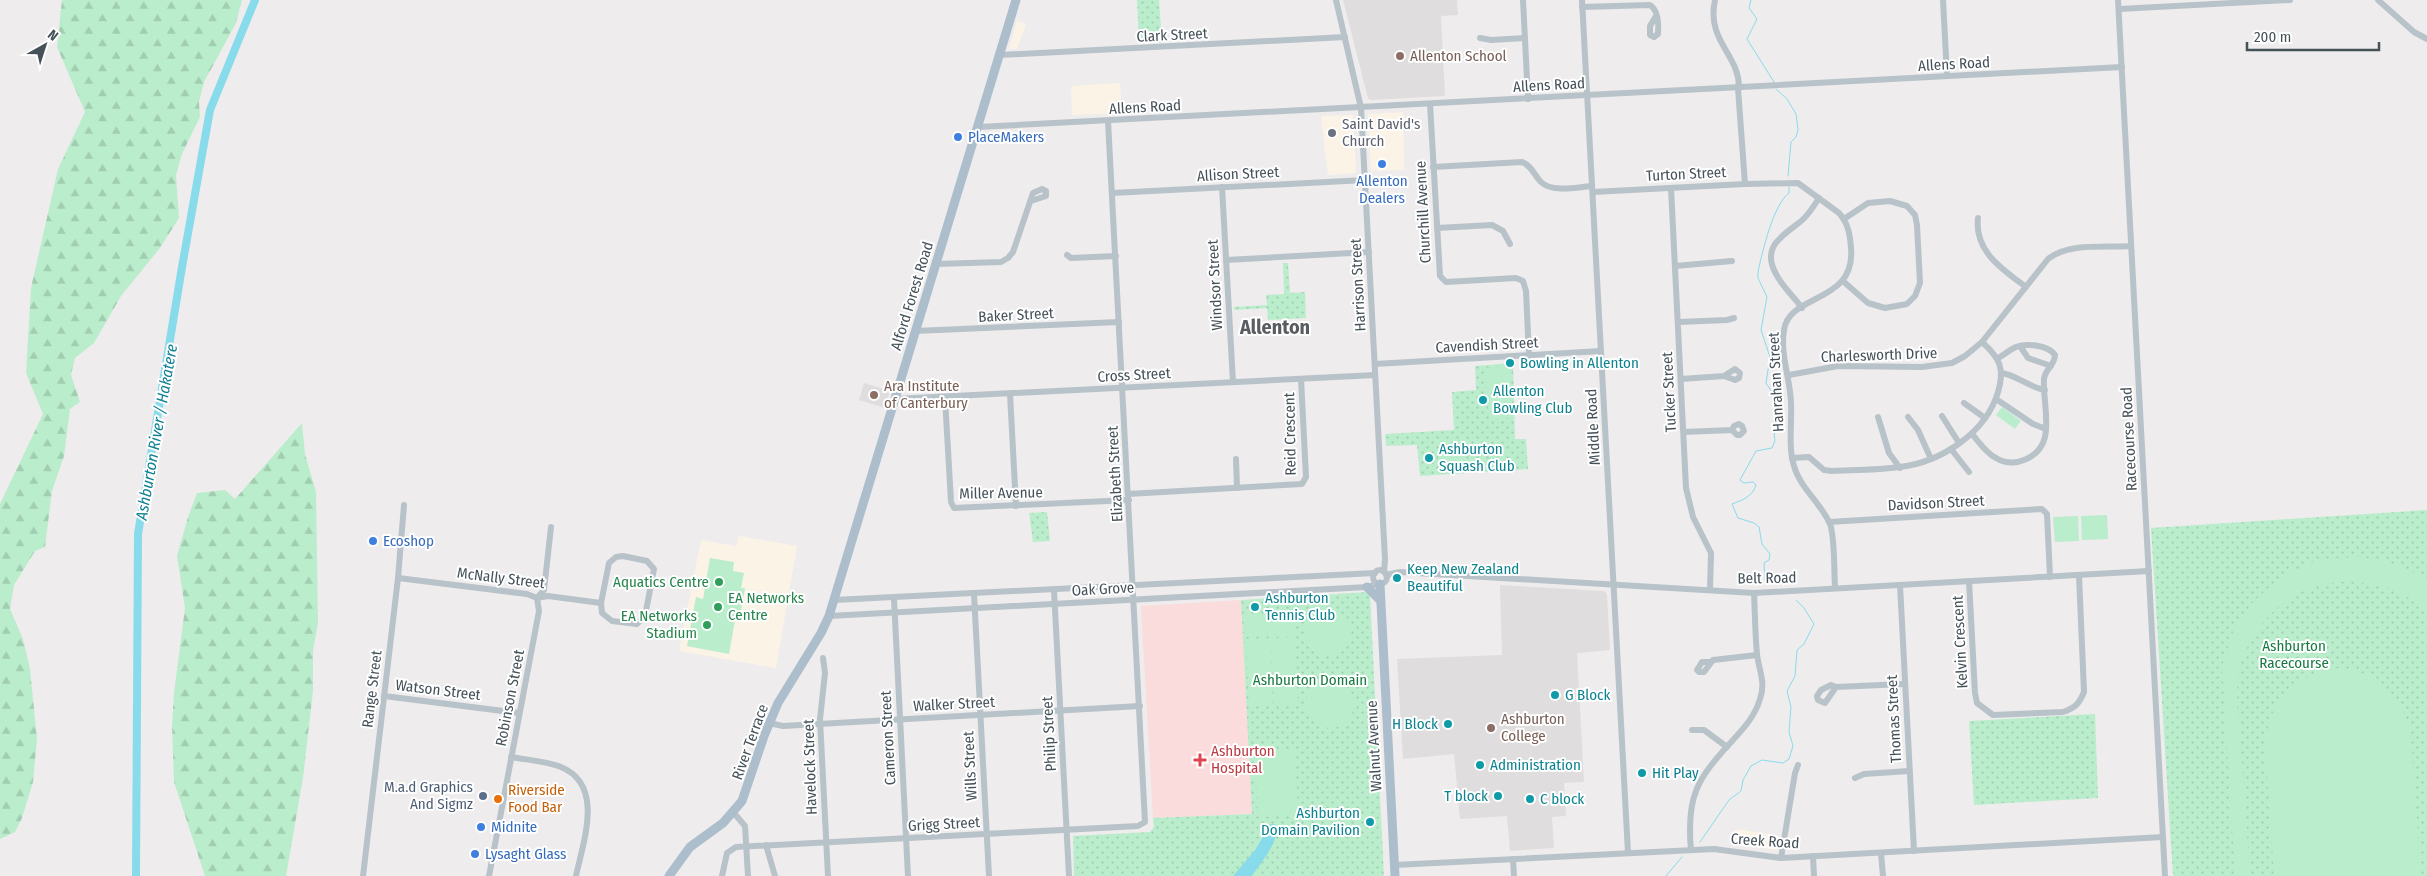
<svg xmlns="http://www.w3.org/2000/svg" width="2427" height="876" viewBox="0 0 2427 876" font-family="'Fira Sans Condensed',sans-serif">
	<defs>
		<pattern id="grass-dots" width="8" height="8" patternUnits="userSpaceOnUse" patternTransform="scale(1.25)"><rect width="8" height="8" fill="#baedcb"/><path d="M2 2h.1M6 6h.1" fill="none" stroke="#a1cdb1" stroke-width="1.8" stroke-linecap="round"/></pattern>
		<pattern id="forest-firs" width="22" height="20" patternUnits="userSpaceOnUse" patternTransform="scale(1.25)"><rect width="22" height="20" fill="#baedcb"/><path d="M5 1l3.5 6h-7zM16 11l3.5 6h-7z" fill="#a1cdb1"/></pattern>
	</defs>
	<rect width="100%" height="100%" fill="#efeced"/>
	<!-- commercial -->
	<g fill="#fbf3e5">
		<path d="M1017 21 1026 24 1017 49H1009Z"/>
		<path d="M1120 83 1122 113 1072 115 1071 86Z"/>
		<path d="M1403 112 1404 170 1371 171 1368 114Z"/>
		<path d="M1353 115 1356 173 1328 175 1321 116Z"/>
		<path d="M739 536 797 546 776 668 679 651 701 540 736 546Z"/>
		<path d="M1737 829 1779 836 1777 850 1735 845Z"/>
	</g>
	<!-- education -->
	<g fill="#e0ddde">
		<path d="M1343 0H1457L1458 15 1441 16 1445 96 1371 100 1368 98Z"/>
		<path d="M864 383 890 391 885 408 859 400Z"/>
		<path d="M1500 585 1604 591 1607 594 1610 650 1577 653 1584 782 1564 783 1566 816 1552 817 1554 848 1510 851 1507 816 1460 819 1454 754 1403 759 1397 659 1502 655Z"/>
	</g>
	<!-- medical -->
	<path fill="#fadcdc" d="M1241 600 1253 814 1153 818 1141 606Z"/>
	<!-- grass -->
	<g fill="url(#grass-dots)">
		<path d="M1137 0H1159L1162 43 1139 42Z"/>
		<path d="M1283 263H1288L1290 293 1305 292 1306 318 1268 320 1267 308 1234 310V307L1267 305 1266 295 1284 294Z"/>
		<path d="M1513 363 1515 439H1526L1528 469 1420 476 1417 445 1386 446 1385 434 1454 430 1452 392 1476 390 1475 366Z"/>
		<path d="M2427 510V876H2173L2151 528Z"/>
		<path d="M1047 512 1050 541 1033 542 1029 513Z"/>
		<path d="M1368 592 1370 595 1384 876H1074L1073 836 1150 832 1154 827 1153 818 1252 814 1241 600Z"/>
		<path d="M2095 714 2098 798 1974 805 1969 721Z"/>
	</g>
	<!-- forest -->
	<g fill="url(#forest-firs)">
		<path d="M62 0H242L236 23 204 82 199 102 200 117 182 154 176 175 179 218 160 248 121 296 94 343 75 358 71 375 80 402 70 409 64 456 52 491 45 547 35 551 14 585 10 609 23 639 30 669 37 739 33 782 22 818 15 832 0 839V504L43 414 26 373 31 288 58 169 85 112 57 47Z"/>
		<path d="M302 423 305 454 316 492 318 623 313 651V691L303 778 286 876H205L174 782 172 726 174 693 185 608 177 556 188 517 197 493 225 490 235 499Z"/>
	</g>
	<!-- pitch -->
	<g fill="#baedcb">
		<path d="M1509 366 1511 391 1487 392 1486 368Z"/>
		<path d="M1511 393 1513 418 1489 419 1487 395Z"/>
		<path d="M2002 407 2021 421 2015 429 1996 415Z"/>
		<path d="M1464 453 1465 468 1439 470 1438 454Z"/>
		<path d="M2107 515 2108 539 2082 540 2081 516Z"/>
		<path d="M2078 516 2079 541 2055 542 2053 517Z"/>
		<path d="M2359 557C2383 560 2407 566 2427 581V610C2398 586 2361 577 2324 584 2286 592 2254 624 2242 661 2233 687 2239 720 2241 747 2244 790 2247 833 2250 876H2235L2222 666 2233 632 2250 605 2280 577 2320 559Z"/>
		<path d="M710 558 734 562 733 571 744 573 741 588H745L740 615H736L729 654 687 646 696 597 703 599Z"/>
		<circle cx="1328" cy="633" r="23"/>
		<path d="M1295 614 1296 636 1271 637V615Z"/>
		<path d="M1269 615 1270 636 1246 637 1245 616Z"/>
		<path d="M1295 637 1296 659H1272L1271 638Z"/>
		<path d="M1270 638 1271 659 1247 660 1246 639Z"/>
		<path d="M1296 660 1297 681 1273 682 1272 661Z"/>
		<path d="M1271 661 1272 682 1248 683 1247 662Z"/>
		<path d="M2336 668C2379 671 2401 694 2411 735L2421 876H2274L2265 745C2270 700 2291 676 2336 668Z"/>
		<circle cx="1330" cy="704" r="24"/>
		<path d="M1297 683 1298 704 1274 705 1273 684Z"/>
		<path d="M1272 684 1273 705 1249 706 1248 685Z"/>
		<path d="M1295 750 1298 815 1258 817 1255 752Z"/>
	</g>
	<!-- water -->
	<path fill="#88dbea" d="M1270 824H1275C1281 841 1261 862 1252 876H1233L1256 849Z"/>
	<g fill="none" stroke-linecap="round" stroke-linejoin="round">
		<!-- stream -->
		<g stroke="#88dbea" stroke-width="1">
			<path d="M1751 0 1749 8 1757 19 1747 39 1774 82"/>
			<path d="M1776 89 1787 99 1796 114 1798 130 1796 137 1791 142 1788 176"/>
			<path d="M1765 580 1764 563 1769 560 1770 554 1762 544 1759 527 1754 523 1738 518 1732 504C1743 500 1753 496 1756 485L1753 482 1744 483 1740 480 1756 451 1772 448 1775 441 1773 423 1779 406 1776 398 1766 383 1770 357 1761 330 1767 297 1758 278V272C1762 253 1773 205 1789 193V187"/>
			<path d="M1700 842 1729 800 1741 791 1743 780 1751 766 1762 760 1783 763 1789 759 1793 746 1789 732 1791 707 1787 691 1795 676 1797 650 1804 644 1814 624 1804 608 1796 600"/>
			<path d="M1666 876 1682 857"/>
		</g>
		<!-- river -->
		<path stroke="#88dbea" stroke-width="8" d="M136 876 138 534 182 267 210 110 255 0"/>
		<!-- minor -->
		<g stroke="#b8c2c9" stroke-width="6">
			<path d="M1336 0 1361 108 1385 559 1384 572"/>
			<path d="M1523 0 1528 99"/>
			<path d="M1582 0 1628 853"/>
			<path d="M1715 0C1706 41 1739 54 1739 87"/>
			<path d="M1943 0 1947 76"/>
			<path d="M2118 0 2165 876"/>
			<path d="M2378 0 2414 32 2427 39"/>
			<path d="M1582 7 1650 5C1658 10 1659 24 1658 34L1654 37 1650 35V26L1656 16"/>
			<path d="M2119 9 2290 0"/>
			<path d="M1480 38 1491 40 1525 38"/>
			<path d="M1000 55 1345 37"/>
			<path d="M1430 104 1440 276 1446 282 1516 278 1523 281 1526 291 1529 356"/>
			<path d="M978 127 2122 67"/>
			<path d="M1433 167 1522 162C1532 166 1534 175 1541 182 1552 193 1578 187 1592 186"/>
			<path d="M1745 184 1798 183 1839 213C1848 223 1850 234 1851 248 1856 304 1789 293 1784 330 1780 354 1790 378 1791 402 1792 422 1788 447 1794 466 1800 488 1821 503 1830 524 1835 537 1834 573 1835 588"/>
			<path d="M1222 187 1233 382"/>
			<path d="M1671 188 1686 488 1693 517 1711 553 1710 590"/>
			<path d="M1593 192 1745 184 1738 88"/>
			<path d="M1112 193 1365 180"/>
			<path d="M1978 218C1974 251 2002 269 2026 287"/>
			<path d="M1437 228 1492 225 1503 231 1510 244"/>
			<path d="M1067 255 1071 258 1116 256"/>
			<path d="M1226 260 1369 252"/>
			<path d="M936 264 1001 262 1008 258 1013 252 1033 193 1042 189 1046 191V196L1031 201"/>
			<path d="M1675 266 1732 261"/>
			<path d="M1844 282 1868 303 1885 308 1907 304 1915 296 1920 283 1917 225 1915 215 1907 206 1890 201 1868 203 1844 219"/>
			<path d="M1802 308C1794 297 1782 286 1776 274 1761 247 1782 236 1800 222 1808 216 1814 206 1819 198"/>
			<path d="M1679 322 1727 320 1734 318"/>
			<path d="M915 331 1119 322"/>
			<path d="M2020 346 2028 358 2051 366"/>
			<path d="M1375 364 1601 351"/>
			<path d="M2001 373C2015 374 2028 387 2045 390"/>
			<path d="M1789 375 1838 366 1922 367 1952 363 1965 356 1982 342 2048 259C2069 242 2106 248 2131 246"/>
			<path d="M1681 379 1724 376 1735 369 1740 373 1739 378 1735 380 1724 376"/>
			<path d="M1010 394 1016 506"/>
			<path d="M945 398 951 502 954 508 1129 500"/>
			<path d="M895 399 1375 375"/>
			<path d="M1996 399 2033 424 2046 429"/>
			<path d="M1964 403 1985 418"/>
			<path d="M1942 416 1959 443"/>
			<path d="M1878 417 1889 453 1900 468"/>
			<path d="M1908 417 1918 430 1931 459"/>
			<path d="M1684 432 1732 430 1734 426 1739 424 1742 426 1744 431 1740 435H1737L1732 430"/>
			<path d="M1972 434C1979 442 1986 453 1996 458 2014 469 2040 458 2045 437 2049 418 2043 398 2044 379 2045 369 2055 365 2055 355 2048 345 2027 343 2016 347 2009 350 2004 355 1998 358"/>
			<path d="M1951 449 1969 472"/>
			<path d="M1792 458 1809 457 1824 470 1832 471C1854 470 1878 470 1900 467 1941 462 1986 433 1998 392 2005 369 2000 358 1982 342"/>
			<path d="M1236 459 1237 488"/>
			<path d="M1128 494 1302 484 1306 477 1301 379"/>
			<path d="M1829 522 2042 509 2047 514 2050 577"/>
			<path d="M623 556 647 561 654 569 645 616 637 624 612 621 602 613 601 603 609 563 616 557Z"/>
			<circle cx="1380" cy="577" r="7"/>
			<path d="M1386 575 1400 572 1754 593 2149 571"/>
			<path d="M398 578 527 594 537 598 548 596 601 603"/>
			<path d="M1969 581 1975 693 1977 703 1993 715 2063 712C2075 708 2079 704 2084 692L2079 575"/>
			<path d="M1900 585 1914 851"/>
			<path d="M1054 590 1069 876"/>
			<path d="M974 594 989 876"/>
			<path d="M894 599 908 876"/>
			<path d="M834 600 1375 573"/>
			<path d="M829 616 1367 587 1378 584"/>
			<path d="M823 658 825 673 820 719 828 876"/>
			<path d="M1710 662H1702L1697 670 1699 672H1704L1713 660 1757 655"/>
			<path d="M1836 687 1831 685 1821 690 1817 696 1818 700 1825 703 1836 687 1904 684"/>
			<path d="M384 696 519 713"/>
			<path d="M769 723 783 726 1140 706"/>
			<path d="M1692 730H1704L1727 747"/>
			<path d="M511 757C527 760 546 761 561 767 605 785 583 842 576 876"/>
			<path d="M1855 778 1864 774 1909 771"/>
			<path d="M733 812 745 826 748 876"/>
			<path d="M766 845 775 876"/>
			<path d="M1691 850C1686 796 1697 779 1733 740 1744 728 1755 716 1760 699 1766 682 1759 671 1757 654 1755 634 1755 613 1754 593"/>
			<path d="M1881 853 1883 876"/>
			<path d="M1813 856 1814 876"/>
			<path d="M1781 858 1795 773 1798 765"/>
			<path d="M1513 859 1514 876"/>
			<path d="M1394 865 1714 849 1781 858 2163 837"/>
			<path d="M363 876 398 578 404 505"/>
			<path d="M489 876 539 611 537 598 544 590 551 527"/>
			<path d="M722 876 727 853 736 847 1138 826 1145 822 1108 121"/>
		</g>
		<!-- major -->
		<g stroke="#acbecc" stroke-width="9">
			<path d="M1380 584 1395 876"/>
			<path d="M1367 587 1380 600"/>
			<path d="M669 876 690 847 723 823 742 801 764 736 778 703 821 633 829 616 1016 0"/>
		</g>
	</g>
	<!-- markers -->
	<g fill="#8d6e63" stroke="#fff" stroke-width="2">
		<circle cx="1400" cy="56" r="5"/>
		<circle cx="874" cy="395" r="5"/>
		<circle cx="1491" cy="728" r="5"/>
	</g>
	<circle fill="#6b7280" stroke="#fff" stroke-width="2" cx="1332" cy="133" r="5"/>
	<g fill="#3f7fe0" stroke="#fff" stroke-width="2">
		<circle cx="958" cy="137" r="5"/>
		<circle cx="1382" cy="164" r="5"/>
		<circle cx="373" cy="541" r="5"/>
		<circle cx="481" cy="827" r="5"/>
		<circle cx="475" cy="854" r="5"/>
	</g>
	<g fill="#0f9aa8" stroke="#fff" stroke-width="2">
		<circle cx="1510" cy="363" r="5"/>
		<circle cx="1483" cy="400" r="5"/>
		<circle cx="1429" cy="458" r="5"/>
		<circle cx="1397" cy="578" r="5"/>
		<circle cx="1255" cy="607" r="5"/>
		<circle cx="1555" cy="695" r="5"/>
		<circle cx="1448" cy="724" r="5"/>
		<circle cx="1480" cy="765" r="5"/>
		<circle cx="1642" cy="773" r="5"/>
		<circle cx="1498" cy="796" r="5"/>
		<circle cx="1530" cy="799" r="5"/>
		<circle cx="1370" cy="822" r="5"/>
	</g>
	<g fill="#2e9e5b" stroke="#fff" stroke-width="2">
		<circle cx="719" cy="582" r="5"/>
		<circle cx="718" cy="607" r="5"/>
		<circle cx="707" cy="625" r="5"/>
	</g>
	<path fill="#e0444e" stroke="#fff" stroke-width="2" d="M1197.5 752.5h5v5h5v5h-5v5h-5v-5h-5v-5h5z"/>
	<circle fill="#5c6f8a" stroke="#fff" stroke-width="2" cx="483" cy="796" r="5"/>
	<circle fill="#e8710a" stroke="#fff" stroke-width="2" cx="498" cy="799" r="5"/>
	<g text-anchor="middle" stroke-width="4" stroke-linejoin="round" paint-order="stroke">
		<!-- street labels -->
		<g font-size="15" fill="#455159" stroke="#fff">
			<text transform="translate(1172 35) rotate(-3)" y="5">Clark Street</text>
			<text transform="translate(1954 64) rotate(-3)" y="5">Allens Road</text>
			<text transform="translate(1549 85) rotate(-3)" y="5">Allens Road</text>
			<text transform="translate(1145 107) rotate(-3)" y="5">Allens Road</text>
			<text transform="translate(1238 174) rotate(-3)" y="5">Allison Street</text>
			<text transform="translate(1686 174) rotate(-3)" y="5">Turton Street</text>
			<text transform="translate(1423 212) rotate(-93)" y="5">Churchill Avenue</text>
			<text transform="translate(1215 285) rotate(-93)" y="5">Windsor Street</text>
			<text transform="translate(1358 285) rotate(-93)" y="5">Harrison Street</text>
			<text transform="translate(912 296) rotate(-73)" y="5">Alford Forest Road</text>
			<text transform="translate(1016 315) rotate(-3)" y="5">Baker Street</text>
			<text transform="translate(1487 345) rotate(-3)" y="5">Cavendish Street</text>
			<text transform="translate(1879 355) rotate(-2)" y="5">Charlesworth Drive</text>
			<text transform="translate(1134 375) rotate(-3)" y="5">Cross Street</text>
			<text transform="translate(1776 382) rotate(-93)" y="5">Hanrahan Street</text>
			<text transform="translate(1669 392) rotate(-93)" y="5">Tucker Street</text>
			<text transform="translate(1593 427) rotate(-93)" y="5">Middle Road</text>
			<text transform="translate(1290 434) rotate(-91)" y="5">Reid Crescent</text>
			<text transform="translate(2129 439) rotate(-93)" y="5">Racecourse Road</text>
			<text transform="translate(1115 474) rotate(-93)" y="5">Elizabeth Street</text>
			<text transform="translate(1001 493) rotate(-1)" y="5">Miller Avenue</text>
			<text transform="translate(1936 503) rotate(-3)" y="5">Davidson Street</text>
			<text transform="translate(501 578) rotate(7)" y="5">McNally Street</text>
			<text transform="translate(1767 578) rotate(-1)" y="5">Belt Road</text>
			<text transform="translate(1103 589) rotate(-3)" y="5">Oak Grove</text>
			<text transform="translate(1960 642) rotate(-93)" y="5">Kelvin Crescent</text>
			<text transform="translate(372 689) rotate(-83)" y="5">Range Street</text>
			<text transform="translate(438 690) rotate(7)" y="5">Watson Street</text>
			<text transform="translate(510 698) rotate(-79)" y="5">Robinson Street</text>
			<text transform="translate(954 704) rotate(-3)" y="5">Walker Street</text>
			<text transform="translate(1894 719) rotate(-93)" y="5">Thomas Street</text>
			<text transform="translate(1049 734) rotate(-93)" y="5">Philip Street</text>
			<text transform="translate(888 738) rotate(-93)" y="5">Cameron Street</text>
			<text transform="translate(750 742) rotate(-70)" y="5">River Terrace</text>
			<text transform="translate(1374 746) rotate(-93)" y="5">Walnut Avenue</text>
			<text transform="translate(970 766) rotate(-93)" y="5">Wills Street</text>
			<text transform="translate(810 767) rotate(-92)" y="5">Havelock Street</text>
			<text transform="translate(944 824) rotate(-3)" y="5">Grigg Street</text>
			<text transform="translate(1765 841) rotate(4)" y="5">Creek Road</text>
		</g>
		<!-- education labels -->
		<g font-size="15" fill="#785e54" stroke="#fff" text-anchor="start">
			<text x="1410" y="61">Allenton School</text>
			<text x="884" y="391">Ara Institute<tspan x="884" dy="17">of Canterbury</tspan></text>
			<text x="1501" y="724">Ashburton<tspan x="1501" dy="17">College</tspan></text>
		</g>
		<!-- worship labels -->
		<g font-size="15" fill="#5b616d" stroke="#fff" text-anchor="start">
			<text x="1342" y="129">Saint David's<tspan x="1342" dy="17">Church</tspan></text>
		</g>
		<!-- shop labels -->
		<g font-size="15" fill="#366cbe" stroke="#fff" text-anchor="start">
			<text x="968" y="142">PlaceMakers</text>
			<text x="1382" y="186" text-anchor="middle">Allenton<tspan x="1382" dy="17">Dealers</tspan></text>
			<text x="383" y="546">Ecoshop</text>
			<text x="491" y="832">Midnite</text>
			<text x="485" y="859">Lysaght Glass</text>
		</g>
		<!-- culture labels -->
		<g font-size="15" fill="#0d838f" stroke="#fff" text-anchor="start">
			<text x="1520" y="368">Bowling in Allenton</text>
			<text x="1493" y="396">Allenton<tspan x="1493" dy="17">Bowling Club</tspan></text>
			<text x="1439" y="454">Ashburton<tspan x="1439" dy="17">Squash Club</tspan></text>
			<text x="1407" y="574">Keep New Zealand<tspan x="1407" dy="17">Beautiful</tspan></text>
			<text x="1265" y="603">Ashburton<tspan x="1265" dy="17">Tennis Club</tspan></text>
			<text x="1565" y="700">G Block</text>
			<text x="1438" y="729" text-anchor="end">H Block</text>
			<text x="1490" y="770">Administration</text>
			<text x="1652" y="778">Hit Play</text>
			<text x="1488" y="801" text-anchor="end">T block</text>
			<text x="1540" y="804">C block</text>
			<text x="1360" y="818" text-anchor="end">Ashburton<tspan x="1360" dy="17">Domain Pavilion</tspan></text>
		</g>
		<!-- leisure labels -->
		<g font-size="15" fill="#27864d" stroke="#fff" text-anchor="end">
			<text x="709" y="587">Aquatics Centre</text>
			<text x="728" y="603" text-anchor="start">EA Networks<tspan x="728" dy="17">Centre</tspan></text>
			<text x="697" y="621">EA Networks<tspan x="697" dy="17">Stadium</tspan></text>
		</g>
		<!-- park labels -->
		<g font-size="15" fill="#187942" stroke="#fff">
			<text x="2294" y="651">Ashburton<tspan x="2294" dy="17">Racecourse</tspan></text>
			<text x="1310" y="685">Ashburton Domain</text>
		</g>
		<!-- health labels -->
		<g font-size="15" fill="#be3a42" stroke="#fff" text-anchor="start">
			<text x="1211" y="756">Ashburton<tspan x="1211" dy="17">Hospital</tspan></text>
		</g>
		<!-- service labels -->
		<g font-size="15" fill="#4e5e75" stroke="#fff" text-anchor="end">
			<text x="473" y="792">M.a.d Graphics<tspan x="473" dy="17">And Sigmz</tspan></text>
		</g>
		<!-- food labels -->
		<g font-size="15" fill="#c56008" stroke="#fff" text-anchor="start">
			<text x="508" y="795">Riverside<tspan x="508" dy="17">Food Bar</tspan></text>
		</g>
		<!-- water labels -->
		<g font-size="16" font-style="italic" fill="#0e8194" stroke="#fff">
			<text transform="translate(156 432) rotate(-80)" y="6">Ashburton River / Hakatere</text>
		</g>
		<!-- district labels -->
		<g font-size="20" font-weight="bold" fill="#595d61" stroke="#fff">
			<text x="1275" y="334">Allenton</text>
		</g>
	</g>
	<!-- north arrow -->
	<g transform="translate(45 45) rotate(39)" stroke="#ffffff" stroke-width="4" paint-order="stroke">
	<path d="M0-4L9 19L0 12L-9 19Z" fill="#455159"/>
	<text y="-8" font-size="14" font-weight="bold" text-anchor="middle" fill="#455159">N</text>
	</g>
	<!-- scale -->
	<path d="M2247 42v8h132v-8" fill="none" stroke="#455159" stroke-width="2.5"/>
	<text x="2254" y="42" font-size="15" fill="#455159" stroke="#ffffff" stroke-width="4" paint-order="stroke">200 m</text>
</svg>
